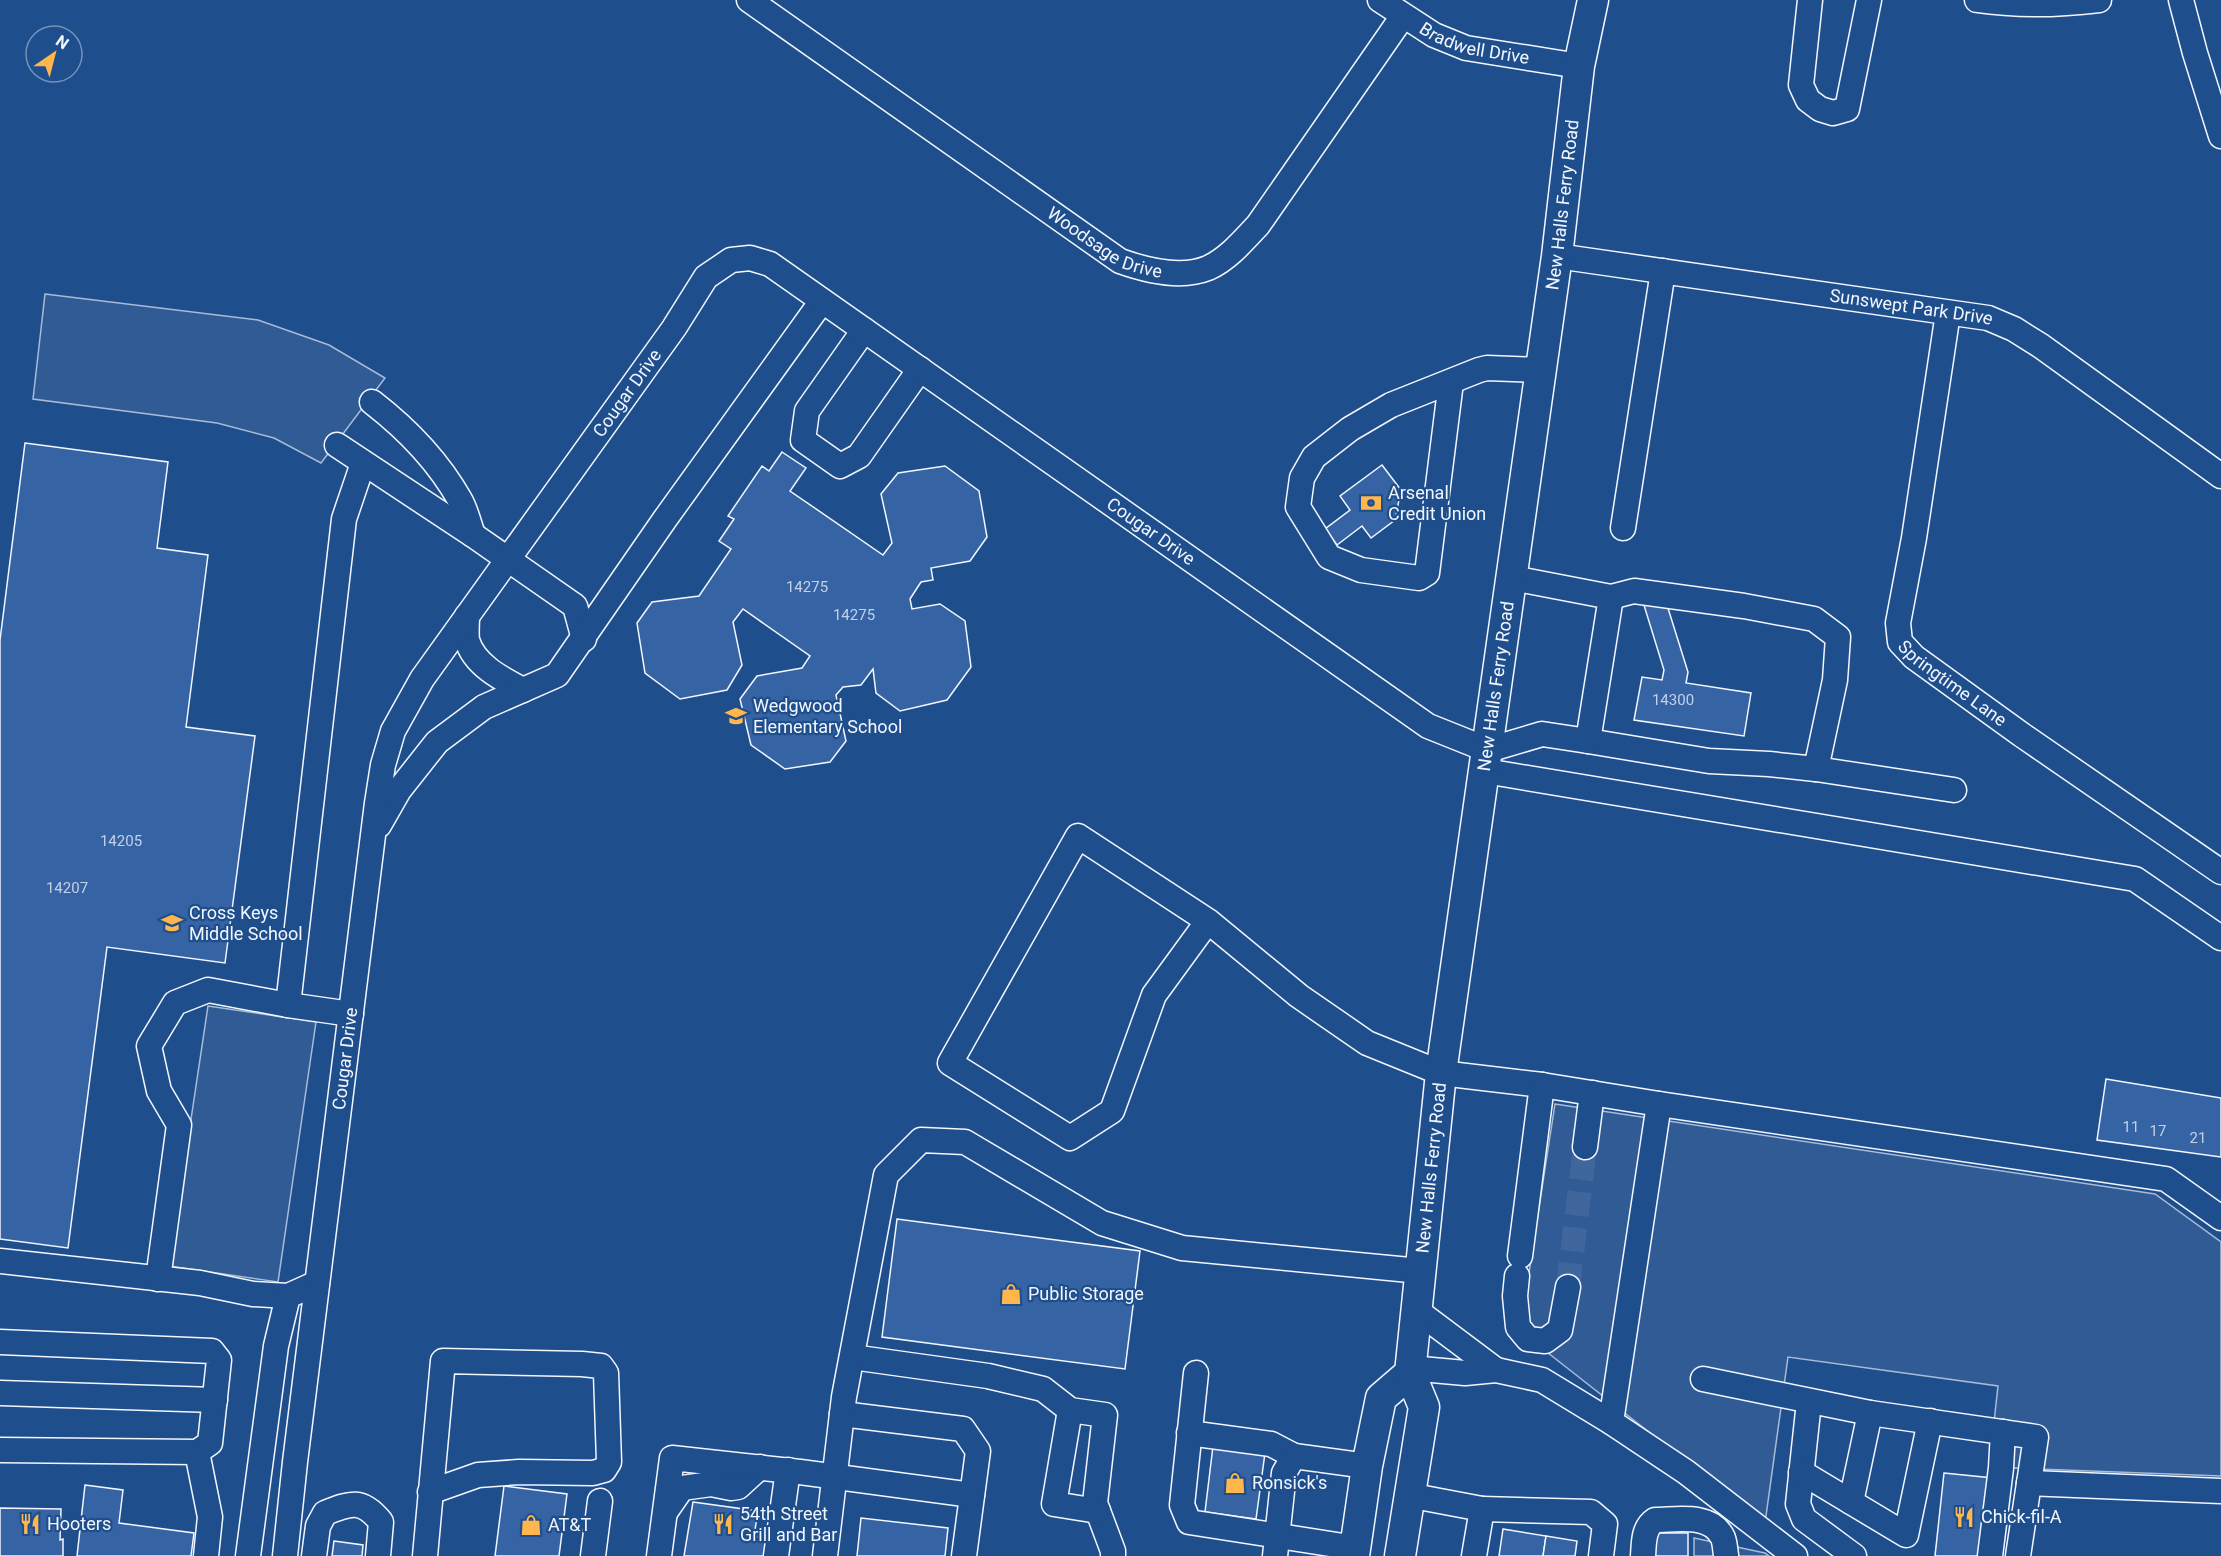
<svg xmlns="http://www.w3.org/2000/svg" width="2221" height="1556" viewBox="0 0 2221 1556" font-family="Roboto,sans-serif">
	<rect width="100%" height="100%" fill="#1f4e8c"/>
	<!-- parking -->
	<g fill="#305b95" stroke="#a8bbd7" stroke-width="1.5">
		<path d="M45 294 258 320 329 345 385 378 321 463 274 438 217 423 33 399Z"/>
		<path d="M208 1006 316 1022 278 1282 169 1266Z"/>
		<path d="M1555 1104 2155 1194 2221 1242V1476L1989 1467 1998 1386 1788 1357 1765 1523 1520 1331Z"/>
		<path d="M1694 1538 1765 1553 1769 1556H1694Z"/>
	</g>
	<!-- building -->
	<g fill="#3563a3" stroke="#f2f6ff" stroke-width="1.5">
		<path d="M25 443 168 462 157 548 208 555 186 727 255 736 225 963 107 947 68 1248 0 1239V640Z"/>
		<path d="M782 452 806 468 790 491 883 555 892 543 881 494 898 473 945 466 979 491 987 537 970 561 931 568 933 580 921 582 910 599 912 609 940 604 965 621 971 667 947 700 900 711 876 693 873 669 861 685 843 687 836 695 846 741 830 762 785 769 751 745 740 699 757 676 802 668 810 656 743 609 733 622 742 665 727 690 680 699 645 673 637 623 652 602 699 596 731 549 719 541 734 519 728 516 762 466 769 471Z"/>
		<path d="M1382 465 1401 490 1395 520 1371 538 1362 526 1337 545 1325 529 1350 510 1340 496Z"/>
		<path d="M1643 602 1667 605 1688 672 1686 683 1751 693 1744 736 1634 720 1642 677 1662 680 1664 670Z"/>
		<path d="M2106 1079 2221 1098V1157L2097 1140Z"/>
		<path d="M897 1219 1140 1251 1125 1369 882 1337Z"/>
		<path d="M1213 1446 1265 1453 1256 1519 1205 1512Z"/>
		<path d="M1944 1473 1993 1478 1985 1556H1935Z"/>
		<path d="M85 1485 123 1490 119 1523 194 1533 191 1556H77Z"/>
		<path d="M504 1486 567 1494 559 1556H495Z"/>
		<path d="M693 1502 758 1511 754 1536 774 1539 772 1556H684Z"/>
		<path d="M0 1508 61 1509 60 1540 63 1539V1556H0Z"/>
		<path d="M861 1518 948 1528 945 1556H857Z"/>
		<path d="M1503 1529 1546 1536 1543 1556H1499Z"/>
		<path d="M1654 1533H1688V1556H1653Z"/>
		<path d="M1546 1536 1577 1541 1575 1556H1543Z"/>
		<path d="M334 1541 363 1545 362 1556H332Z"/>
	</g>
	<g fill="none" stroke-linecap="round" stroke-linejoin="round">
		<!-- minor-tunnel -->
		<path stroke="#3f679d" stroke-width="24" stroke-dasharray="24 12" stroke-linecap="butt" d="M1568 1287 1585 1147"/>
		<defs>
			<g id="minor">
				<path id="s1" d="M749 0 1120 261C1145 270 1181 279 1208 268 1228 259 1244 240 1258 225L1403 16"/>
				<path id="s2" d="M1380 0 1434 35 1466 48 1579 66"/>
				<path d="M1810 0 1801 85 1808 100 1820 109 1833 113 1847 109 1869 0"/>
				<path d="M1977 0C2018 6 2058 5 2099 0"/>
				<path d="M2181 0 2195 53 2221 136"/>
				<path id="s3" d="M1557 256 1988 318 2014 329 2041 346 2221 476"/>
				<path id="s4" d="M1948 313 1914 538 1898 623 1900 642 1914 657 2022 735 2221 872"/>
				<path d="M864 330 807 411 803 440 840 466 859 456 920 369"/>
				<path d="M1451 382 1427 573 1419 578 1361 570 1329 557 1298 507 1302 478 1314 457 1350 429 1391 405 1479 370 1487 368 1541 370"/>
				<path d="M372 402C407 429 438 461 460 500 466 510 469 524 473 535"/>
				<path d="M337 445 473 535 575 606 584 639"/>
				<path d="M1623 528 1663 271"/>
				<path d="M1611 597 1634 591 1744 606 1814 619 1838 637 1835 680 1816 769"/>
				<path d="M467 616C467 623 466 633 467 640 474 665 502 679 523 690"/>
				<path d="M1588 741 1709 761 1769 764 1816 769 1954 790"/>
				<path d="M1485 771 2135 879 2221 938"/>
				<path d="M379 825 399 790 437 742 484 707 557 675 665 519 822 301"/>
				<path d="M1208 921 1154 995 1112 1111 1070 1138 950 1063 1078 836 1208 921 1299 996 1367 1043 1441 1073 1542 1085 1659 1104 2166 1179 2221 1218"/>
				<path d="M288 1005 344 519 363 463"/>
				<path d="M1585 1147 1592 1093"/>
				<path d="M1520 1256 1542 1085"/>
				<path d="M0 1261 200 1283 253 1294 288 1296"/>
				<path d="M1517 1276 1515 1296 1518 1327 1528 1339 1545 1341 1560 1330 1568 1287"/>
				<path d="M158 1279 179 1125 159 1091 149 1046 175 1003 208 990 288 1005 351 1014"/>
				<path d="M1416 1310 1496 1370"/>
				<path d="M0 1342 212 1351 219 1360 210 1443 197 1452 0 1450"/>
				<path d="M852 1357 988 1376 1043 1389 1070 1410 1105 1415 1095 1503 1113 1551V1556"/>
				<path d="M1410 1368 1465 1373 1496 1370 1542 1380 1611 1422 1686 1472 1795 1556"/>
				<path d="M1196 1373 1182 1505 1189 1522 1356 1548"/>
				<path d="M1703 1379 1870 1413 2036 1437 2018 1556"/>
				<path d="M0 1393 215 1400"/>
				<path d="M1809 1402 1798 1504 1804 1519 1854 1556"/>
				<path d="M1070 1410 1054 1504 1098 1511"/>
				<path d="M842 1414 963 1429 978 1451 964 1556"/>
				<path d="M1611 1422 1659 1104"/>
				<path d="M1189 1433 1271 1444 1294 1456"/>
				<path d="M197 1452 210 1517 206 1556"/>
				<path d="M1801 1472 1906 1535 1930 1421"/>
				<path d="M2029 1483 2221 1491"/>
				<path d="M1408 1495 1482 1509 1474 1556"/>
				<path d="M1851 1502 1870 1413"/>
				<path d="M1482 1509 1591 1512 1605 1524 1601 1556"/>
				<path d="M666 1511 682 1488 711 1484 731 1488 738 1487 760 1467"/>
				<path d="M248 1556 276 1346 288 1296 317 1283"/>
				<path id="s5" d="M285 1556 295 1462 377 803 383 765 393 731 422 679 674 328 706 277 731 260 750 258 770 264 1428 726 1488 750 1542 734 1588 741 1611 597 1512 578"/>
				<path d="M314 1556 318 1526 325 1513C350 1503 362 1498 381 1522L378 1556"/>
				<path d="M425 1556 443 1361 582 1364 601 1366 606 1373 609 1462 604 1470 593 1473 519 1472 478 1475 430 1492"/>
				<path d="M593 1556 600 1501"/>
				<path d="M659 1556 672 1458 800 1472 972 1495"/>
				<path d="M776 1556 788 1470"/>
				<path d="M825 1556 844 1397 886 1175 921 1140 965 1142 1102 1223 1182 1248 1420 1271"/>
				<path d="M1275 1556 1284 1473 1294 1456 1367 1466"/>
				<path d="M1643 1556C1644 1543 1643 1528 1655 1520 1677 1520 1709 1513 1722 1536 1725 1541 1725 1549 1726 1555"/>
				<path d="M1990 1556 2001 1468 2003 1432"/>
			</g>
			<g id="major">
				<path d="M1354 1556 1367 1466 1381 1398 1410 1373"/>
				<path id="s6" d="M1400 1556 1424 1407 1410 1373 1441 1073 1557 256 1579 66 1593 0"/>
			</g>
		</defs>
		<!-- minor casing -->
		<use href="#minor" stroke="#f2f6ff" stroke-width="27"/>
		<!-- major casing -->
		<use href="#major" stroke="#f2f6ff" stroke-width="33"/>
		<!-- minor -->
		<use href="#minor" stroke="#1f4e8c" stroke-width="24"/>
		<!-- major -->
		<use href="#major" stroke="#1f4e8c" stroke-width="30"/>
	</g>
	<!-- icons -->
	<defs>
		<symbol id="bank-bare" viewBox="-9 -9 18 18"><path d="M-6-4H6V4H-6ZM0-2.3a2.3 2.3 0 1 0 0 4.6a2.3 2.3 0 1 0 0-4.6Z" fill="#ffb74d" stroke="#1f4e8c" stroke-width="2.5" paint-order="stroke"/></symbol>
		<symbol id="school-bare" viewBox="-9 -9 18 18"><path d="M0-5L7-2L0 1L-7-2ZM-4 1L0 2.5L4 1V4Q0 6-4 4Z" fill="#ffb74d" stroke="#1f4e8c" stroke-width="2.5" paint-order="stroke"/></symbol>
		<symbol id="shop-bare" viewBox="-9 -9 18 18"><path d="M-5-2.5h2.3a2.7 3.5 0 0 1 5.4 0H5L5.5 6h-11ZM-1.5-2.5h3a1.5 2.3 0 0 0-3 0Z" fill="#ffb74d" stroke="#1f4e8c" stroke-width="2.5" paint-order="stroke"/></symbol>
		<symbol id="restaurant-bare" viewBox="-9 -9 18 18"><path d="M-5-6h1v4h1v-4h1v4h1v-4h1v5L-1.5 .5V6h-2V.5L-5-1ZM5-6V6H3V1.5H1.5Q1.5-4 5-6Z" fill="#ffb74d" stroke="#1f4e8c" stroke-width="2.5" paint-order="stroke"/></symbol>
	</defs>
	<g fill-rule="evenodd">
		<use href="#bank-bare" x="1356" y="488" width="30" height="30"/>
		<use href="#school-bare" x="721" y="701" width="30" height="30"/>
		<use href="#school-bare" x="157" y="908" width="30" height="30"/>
		<use href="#shop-bare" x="996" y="1279" width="30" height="30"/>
		<use href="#shop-bare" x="1220" y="1468" width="30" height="30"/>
		<use href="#restaurant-bare" x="1949" y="1502" width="30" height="30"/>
		<use href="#restaurant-bare" x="15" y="1509" width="30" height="30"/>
		<use href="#restaurant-bare" x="708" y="1509" width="30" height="30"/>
		<use href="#shop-bare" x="516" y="1510" width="30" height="30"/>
	</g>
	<g text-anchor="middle" stroke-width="4.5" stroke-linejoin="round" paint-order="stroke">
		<!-- number labels -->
		<g font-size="15" fill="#c3d1e8">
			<text x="807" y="592">14275</text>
			<text x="854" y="620">14275</text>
			<text x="1673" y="705">14300</text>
			<text x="121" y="846">14205</text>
			<text x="67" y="893">14207</text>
			<text x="2131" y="1132">11</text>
			<text x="2158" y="1136">17</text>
			<text x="2198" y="1143">21</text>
		</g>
		<!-- street labels -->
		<g font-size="18" fill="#f2f6ff" stroke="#1f4e8c">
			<text dy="6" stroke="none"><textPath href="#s2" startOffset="106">Bradwell Drive</textPath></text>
			<text dy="6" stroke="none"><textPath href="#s6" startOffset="1366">New Halls Ferry Road</textPath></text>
			<text dy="6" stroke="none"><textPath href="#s1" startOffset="432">Woodsage Drive</textPath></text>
			<text dy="6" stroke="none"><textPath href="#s3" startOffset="358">Sunswept Park Drive</textPath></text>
			<text dy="6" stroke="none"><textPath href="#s5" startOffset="1244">Cougar Drive</textPath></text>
			<text dy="6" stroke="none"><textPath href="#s5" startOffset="1920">Cougar Drive</textPath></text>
			<text dy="6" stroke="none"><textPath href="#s4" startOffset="400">Springtime Lane</textPath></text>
			<text dy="6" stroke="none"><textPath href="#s6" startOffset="880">New Halls Ferry Road</textPath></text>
			<text dy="6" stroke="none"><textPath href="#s5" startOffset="501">Cougar Drive</textPath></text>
			<text dy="6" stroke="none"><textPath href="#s6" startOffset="394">New Halls Ferry Road</textPath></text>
		</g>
		<!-- poi labels -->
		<g font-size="18" fill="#f2f6ff" stroke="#1f4e8c" text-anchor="start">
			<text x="1388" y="499">Arsenal<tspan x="1388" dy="21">Credit Union</tspan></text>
			<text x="753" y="712">Wedgwood<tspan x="753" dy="21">Elementary School</tspan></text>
			<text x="189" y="919">Cross Keys<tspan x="189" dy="21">Middle School</tspan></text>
			<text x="1028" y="1300">Public Storage</text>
			<text x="1252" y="1489">Ronsick's</text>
			<text x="740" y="1520">54th Street<tspan x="740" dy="21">Grill and Bar</tspan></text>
			<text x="1981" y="1523">Chick-fil-A</text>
			<text x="47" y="1530">Hooters</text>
			<text x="548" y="1531">AT&amp;T</text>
		</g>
	</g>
	<!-- north arrow -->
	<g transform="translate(54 54) rotate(35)"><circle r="28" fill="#1f4e8c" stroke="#7391ba" stroke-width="1.5"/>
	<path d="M0-4.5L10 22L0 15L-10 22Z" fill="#ffb74d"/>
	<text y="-9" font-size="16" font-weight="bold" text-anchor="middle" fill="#f2f6ff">N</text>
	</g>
</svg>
